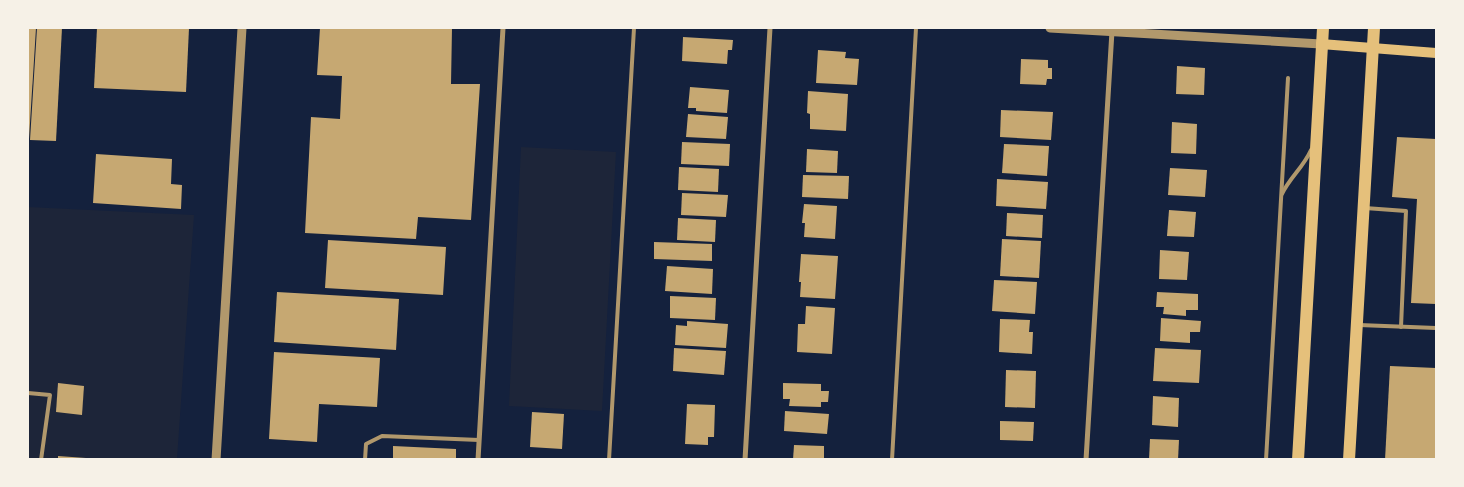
<svg xmlns="http://www.w3.org/2000/svg" width="1464" height="487" viewBox="0 0 1464 487" font-family="Arial,sans-serif">
	<rect width="100%" height="100%" fill="#14213d"/>
	<!-- green -->
	<g fill="#1d2539">
		<path d="M1207 28H1290L1289 32Z"/>
		<path d="M521 147 616 152 602 411 509 406Z"/>
		<path d="M28 207 194 215 177 459H28Z"/>
	</g>
	<!-- building -->
	<g fill="#c6a872">
		<path d="M28 28H36L29 139H28Z"/>
		<path d="M37 28H62L56 141 30 140Z"/>
		<path d="M97 28H189L186 92 94 88Z"/>
		<path d="M320 28H452L451 84H480L471 220 418 217 416 239 305 233 311 117 340 119 342 76 317 75Z"/>
		<path d="M683 37 733 40 732 50H728L727 64 682 61Z"/>
		<path d="M818 50 846 52 845 58 859 59 857 85 816 83Z"/>
		<path d="M1021 59 1048 60V68H1052V79H1047L1046 85 1020 84Z"/>
		<path d="M1177 66 1205 68 1204 95 1176 94Z"/>
		<path d="M690 87 729 90 727 113 696 111V108H688Z"/>
		<path d="M808 91 848 94 846 131 810 129V114L807 113Z"/>
		<path d="M1001 110 1053 112 1051 140 1000 137Z"/>
		<path d="M688 114 728 117 726 139 686 137Z"/>
		<path d="M1172 122 1197 124 1196 154 1171 153Z"/>
		<path d="M1397 137 1436 139V304L1411 303 1417 199 1392 197Z"/>
		<path d="M682 142 730 144 729 166 681 164Z"/>
		<path d="M1004 144 1049 146 1047 176 1002 173Z"/>
		<path d="M807 149 838 151 837 173 806 172Z"/>
		<path d="M96 154 172 159 171 184 182 185 181 209 93 203Z"/>
		<path d="M679 167 719 169 718 192 678 190Z"/>
		<path d="M1170 168 1207 170 1205 197 1168 195Z"/>
		<path d="M803 175 849 176 848 199 802 197Z"/>
		<path d="M997 179 1048 182 1046 209 996 206Z"/>
		<path d="M682 193 728 195 726 217 681 215Z"/>
		<path d="M804 204 837 206 835 239 804 237 805 223H802Z"/>
		<path d="M1169 210 1196 212 1194 237 1167 236Z"/>
		<path d="M1007 213 1043 215 1042 238 1006 236Z"/>
		<path d="M678 218 716 220 715 242 677 240Z"/>
		<path d="M1002 239 1041 241 1039 278 1000 276Z"/>
		<path d="M328 240 446 247 443 295 325 288Z"/>
		<path d="M654 242 712 244V261L654 259Z"/>
		<path d="M1160 250 1189 252 1187 280 1159 279Z"/>
		<path d="M801 254 838 256 835 299 800 297 801 282H799Z"/>
		<path d="M667 266 713 269 712 294 665 291Z"/>
		<path d="M994 280 1037 282 1035 314 992 311Z"/>
		<path d="M277 292 399 299 396 350 274 342Z"/>
		<path d="M1157 292 1198 294V310H1186V316L1163 314 1164 307H1156Z"/>
		<path d="M670 296 716 298 715 320 670 318Z"/>
		<path d="M806 306 835 308 832 354 797 352 798 324H805Z"/>
		<path d="M1161 318 1201 321 1200 332H1190V343L1160 341Z"/>
		<path d="M1000 319 1030 320 1029 332H1033L1032 354 999 352Z"/>
		<path d="M687 321 728 324 726 348 675 345 676 325 687 326Z"/>
		<path d="M674 348 726 351 724 375 673 371Z"/>
		<path d="M1155 348 1201 350 1199 383 1153 381Z"/>
		<path d="M274 352 380 358 377 407 319 404 317 442 269 439Z"/>
		<path d="M1390 366 1436 368V460H1385Z"/>
		<path d="M1006 370 1036 371 1035 408 1005 407Z"/>
		<path d="M58 383 84 386 82 415 56 412Z"/>
		<path d="M783 383 821 384V391H829L828 402H821V407L789 406 790 399H783Z"/>
		<path d="M1153 396 1179 398 1178 427 1152 425Z"/>
		<path d="M687 404 715 405 714 437H708V445L685 444Z"/>
		<path d="M785 411 829 414 827 434 784 431Z"/>
		<path d="M532 412 564 414 562 449 530 447Z"/>
		<path d="M1000 421 1034 422 1033 441 1000 440Z"/>
		<path d="M1150 439 1179 440 1178 460H1149Z"/>
		<path d="M794 445 824 446V460H793Z"/>
		<path d="M393 446 456 449V460H393Z"/>
		<path d="M58 456 86 458V460H58Z"/>
	</g>
	<g fill="none" stroke-linecap="round" stroke-linejoin="round">
		<!-- service -->
		<g stroke="#b1986c" stroke-width="4">
			<path d="M1282 194C1290 177 1303 168 1311 150"/>
			<path d="M1365 208 1406 211 1401 327"/>
			<path d="M1359 325 1436 328"/>
			<path d="M28 393 50 395 41 460"/>
			<path d="M365 460 366 444 382 436 479 440"/>
			<path d="M609 460 634 28"/>
			<path d="M892 460 916 28"/>
			<path d="M1266 460 1288 78"/>
		</g>
		<!-- minor -->
		<g stroke="#b1986c" stroke-width="5">
			<path d="M478 460 503 28"/>
			<path d="M745 460 770 28"/>
			<path d="M1086 460 1112 31"/>
		</g>
		<!-- tertiary -->
		<g stroke="#b1986c" stroke-width="9">
			<path d="M1050 28 1321 44"/>
			<path d="M216 460 242 28"/>
		</g>
		<!-- secondary -->
		<path stroke="#e5c07b" stroke-width="10" d="M1321 44 1436 53"/>
		<!-- primary -->
		<g stroke="#e5c07b" stroke-width="12">
			<path d="M1298 460 1323 28"/>
			<path d="M1349 460 1374 28"/>
		</g>
	</g>
	<!-- border -->
	<rect width="1464" height="487" fill="none" stroke="#f6f1e7" stroke-width="58"/>
</svg>
